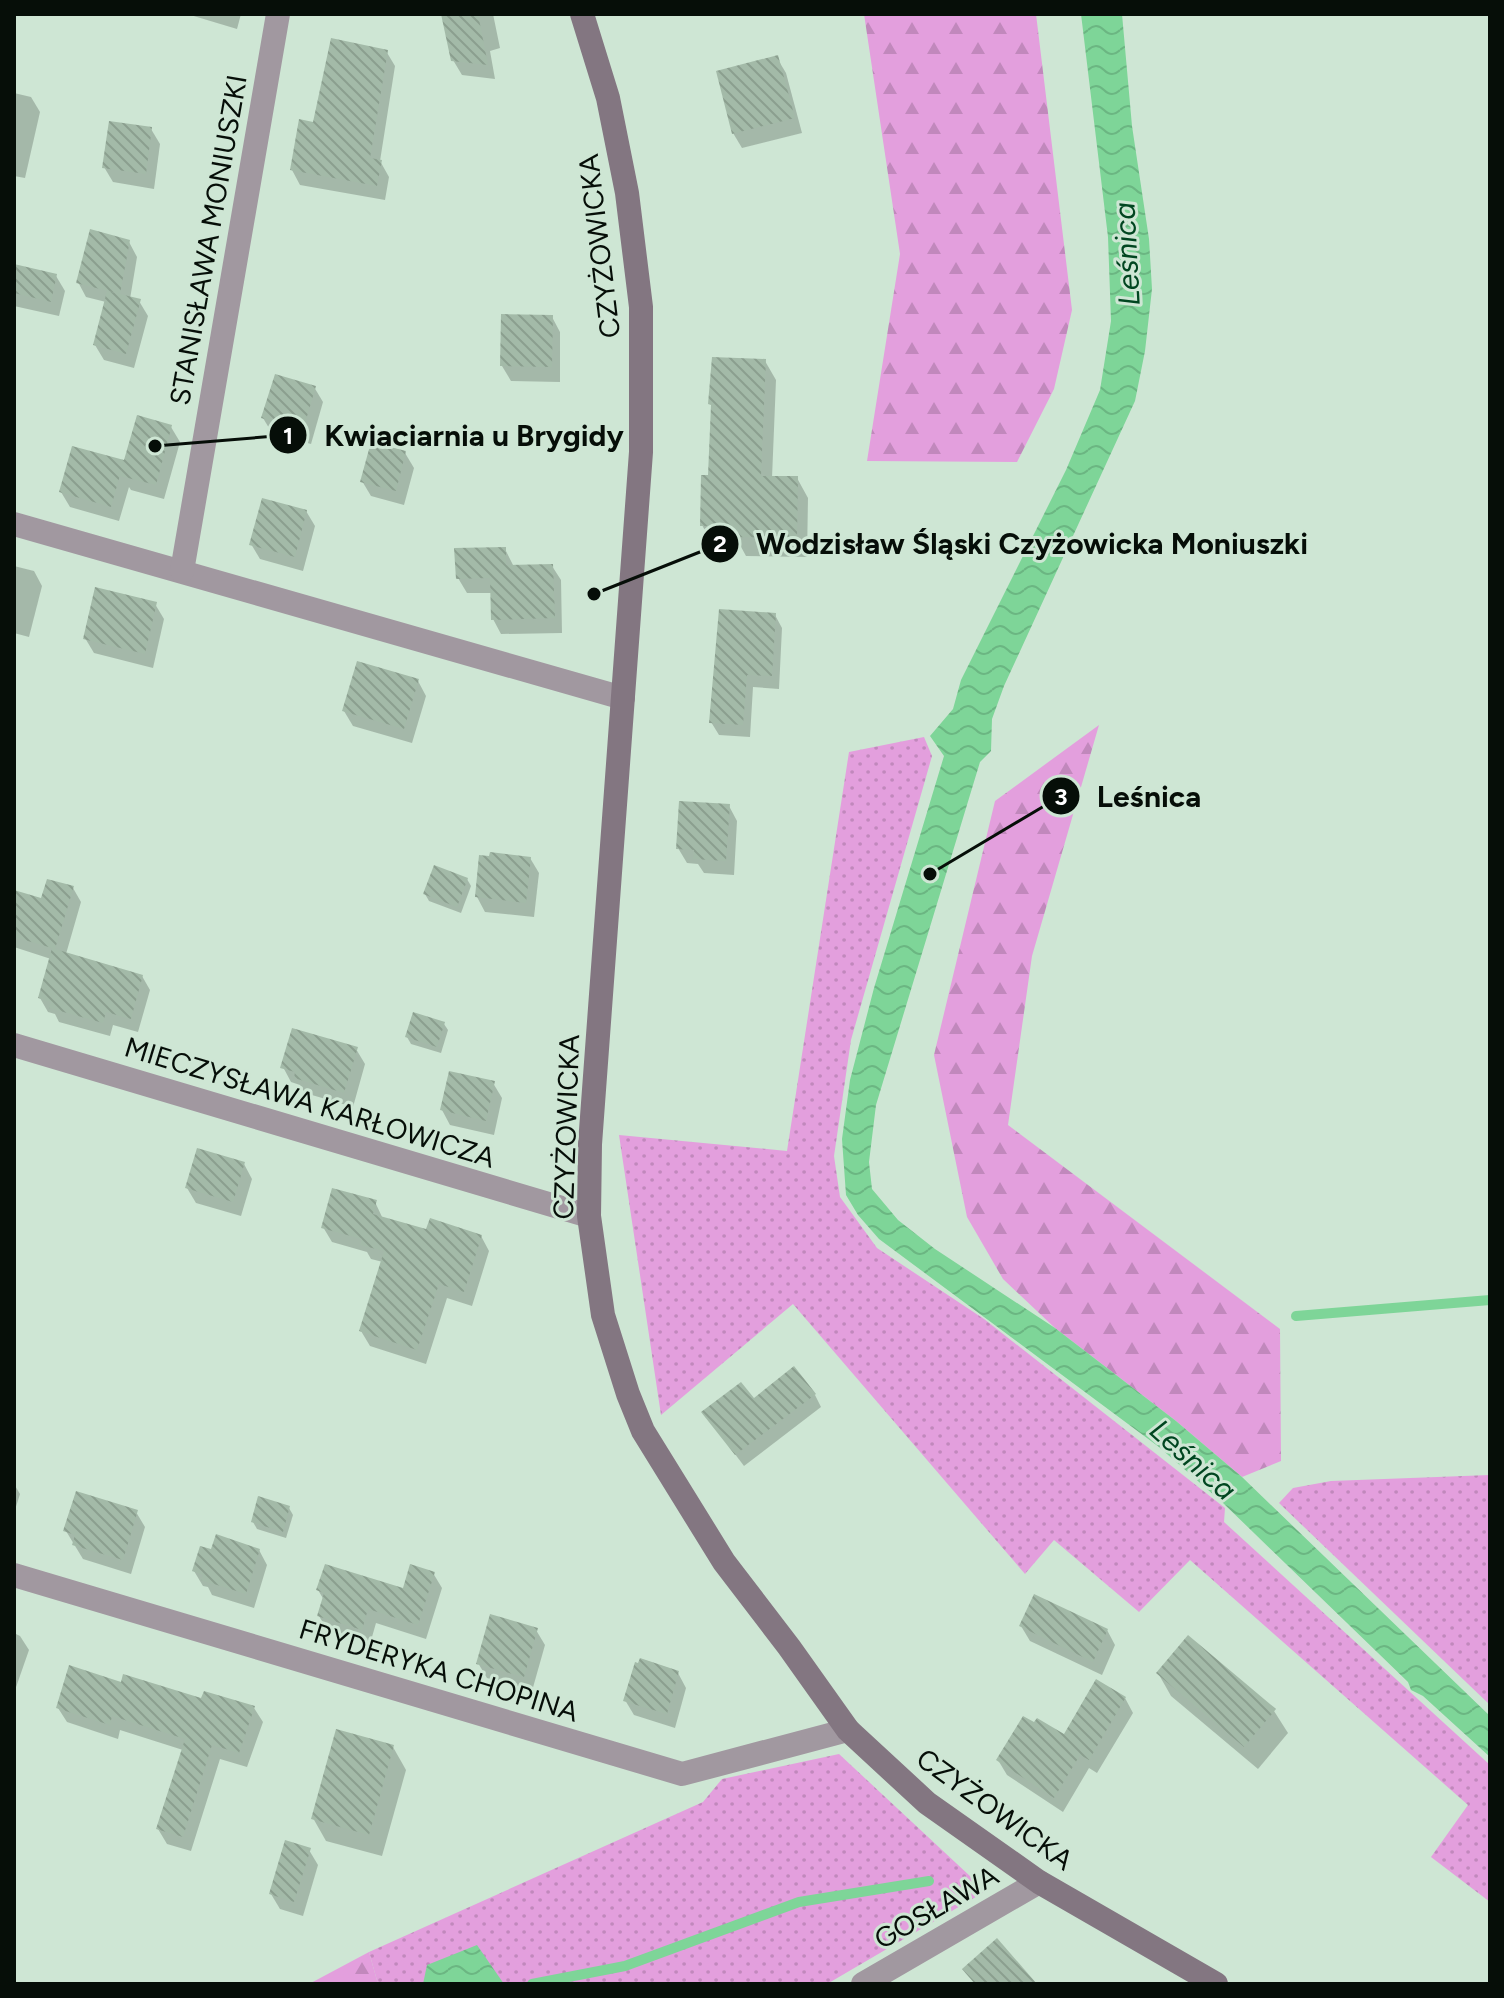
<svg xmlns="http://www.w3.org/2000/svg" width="1504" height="1998" viewBox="0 0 1504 1998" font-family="Figtree,sans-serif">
	<defs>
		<pattern id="grass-dots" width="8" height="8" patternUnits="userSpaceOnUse" patternTransform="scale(2)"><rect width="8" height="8" fill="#e39fdd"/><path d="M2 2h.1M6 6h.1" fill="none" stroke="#c188bc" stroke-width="1.8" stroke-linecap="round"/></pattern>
		<pattern id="forest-firs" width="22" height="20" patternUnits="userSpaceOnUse" patternTransform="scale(2)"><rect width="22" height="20" fill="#e39fdd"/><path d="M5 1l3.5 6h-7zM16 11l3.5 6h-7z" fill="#c188bc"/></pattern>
		<pattern id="water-waves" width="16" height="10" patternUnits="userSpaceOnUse" patternTransform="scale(2)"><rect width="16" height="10" fill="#7ed598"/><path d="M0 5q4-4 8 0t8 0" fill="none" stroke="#6bb682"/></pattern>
		<pattern id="building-back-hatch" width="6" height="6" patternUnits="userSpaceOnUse" patternTransform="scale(2)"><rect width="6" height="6" fill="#a3baa8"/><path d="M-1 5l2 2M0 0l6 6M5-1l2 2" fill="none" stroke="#8b9f8f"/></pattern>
	</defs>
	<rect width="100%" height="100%" fill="#cee6d4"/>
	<!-- grass -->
	<g fill="url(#grass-dots)">
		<path d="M924 737 932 756 851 1040 834 1156 840 1197 877 1248 984 1319 1225 1508 1224 1522 1490 1765V1902L1431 1857 1468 1805 1190 1560 1139 1612 1054 1540 1025 1574 793 1304 661 1415 619 1135 787 1151 849 752Z"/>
		<path d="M1490 1475V1705L1279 1503 1293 1488 1331 1481Z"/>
		<path d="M839 1754 986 1891 827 1984H378L369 1952 703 1802 722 1779Z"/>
	</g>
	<!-- forest -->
	<g fill="url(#forest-firs)">
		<path d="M864 14H1036L1072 310 1054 389 1017 462 867 461 900 254Z"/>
		<path d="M1099 725 1032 956 1008 1125 1280 1329 1281 1461 1242 1477 1176 1421 1055 1328 1003 1279 967 1217 934 1055 995 801Z"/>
		<path d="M369 1952 378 1984H309Z"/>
	</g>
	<!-- water -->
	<g fill="url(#water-waves)">
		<path d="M1081 14H1122L1132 126 1149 239 1152 289 1145 351 1135 401 1004 686 992 719 991 751 980 762 876 1105 869 1162 872 1189 898 1220 935 1249 1055 1328 1176 1421 1242 1477 1490 1716V1757L1423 1696 1411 1690 1408 1682 1223 1503 1159 1447 879 1239 858 1215 846 1195 842 1139 850 1080 874 988 944 756 930 736 953 709 961 680 1066 470 1100 390 1111 321 1108 237Z"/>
		<path d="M477 1945 504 1984H423L427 1965Z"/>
	</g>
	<!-- shadow -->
	<g fill="#0003">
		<path d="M187 14H241L237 29Z"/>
		<path d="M443 14H493L500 48 490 51 495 79 462 75 453 60Z"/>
		<path d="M386 51 395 66 380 161 389 177 385 200 300 185 292 170 315 124Z"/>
		<path d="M777 58 786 73 802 133 742 148 733 133Z"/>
		<path d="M14 93 31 97 40 112 25 178 14 176Z"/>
		<path d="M151 129 160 144 154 189 113 182 104 167Z"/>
		<path d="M129 242 137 257 130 299 139 301 148 316 134 368 104 360 95 345 106 302 86 297 78 282Z"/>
		<path d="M14 266 56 276 65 291 59 316 14 306Z"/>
		<path d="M552 317 560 332V382L511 381 502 366Z"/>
		<path d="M765 361 776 380 772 478H797L808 498 807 557 746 556 740 545H713L702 525 710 477 713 408 710 403Z"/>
		<path d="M314 387 323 402 311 444 272 433 263 418Z"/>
		<path d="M171 427 180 442 164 499 131 490 129 487 119 521 70 507 61 492 126 462Z"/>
		<path d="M405 453 414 468 404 505 371 496 362 481Z"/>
		<path d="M306 511 315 526 303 571 260 559 251 544Z"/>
		<path d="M505 549 514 567 552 566 561 580 562 633 501 634 493 619 492 593H467L458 578Z"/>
		<path d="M14 566 34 571 42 586 29 637 14 633Z"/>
		<path d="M155 604 164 619 153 668 94 653 85 638Z"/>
		<path d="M775 615 782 628 779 689 753 687 750 737 719 735 711 722Z"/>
		<path d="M418 681 426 696 412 743 353 726 344 711Z"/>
		<path d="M729 806 737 821 734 875 704 873 698 864 687 863 678 848Z"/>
		<path d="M530 858 539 873 534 917 485 912 477 897Z"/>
		<path d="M467 879 471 886 461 913 429 901 425 894Z"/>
		<path d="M73 888 81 902 66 954 142 976 150 990 138 1032 113 1025 110 1036 59 1022 55 1014 48 1012 40 998 51 959 14 947V892L43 900Z"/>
		<path d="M444 1024 448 1030 441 1053 411 1044 407 1037Z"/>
		<path d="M356 1049 365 1064 353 1107 305 1093 300 1085 291 1082 283 1067Z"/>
		<path d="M493 1083 502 1098 494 1135 450 1125 442 1110Z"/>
		<path d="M244 1164 252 1179 241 1216 196 1203 187 1188Z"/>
		<path d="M375 1202 383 1219 428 1231 481 1236 489 1251 472 1306 447 1298 426 1364 370 1346 361 1331 383 1262 371 1259 367 1252 332 1242 323 1227Z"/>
		<path d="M815 1395 821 1407 744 1466 704 1413 754 1401Z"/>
		<path d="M14 1484 20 1494 14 1513Z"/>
		<path d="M289 1508 293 1515 286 1538 257 1529 253 1522Z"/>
		<path d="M136 1512 145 1527 131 1574 83 1559 66 1531Z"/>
		<path d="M259 1550 267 1565 254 1608 212 1595 208 1587 203 1586 194 1571 213 1552Z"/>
		<path d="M433 1573 442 1588 426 1639 376 1623 370 1644 328 1631 319 1616 324 1600 318 1590 404 1591Z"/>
		<path d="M1021 1626 1107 1630 1115 1645 1102 1675 1030 1641Z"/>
		<path d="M536 1630 545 1645 532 1691 487 1678 478 1663Z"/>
		<path d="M14 1633 20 1636 29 1650 14 1693Z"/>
		<path d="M640 1666 678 1673 686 1688 675 1728 634 1715 625 1700Z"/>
		<path d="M1158 1673 1274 1711 1288 1733 1258 1769 1171 1696Z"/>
		<path d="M122 1684 254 1708 263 1722 247 1767 220 1759 191 1851 167 1844 158 1829 183 1750 120 1730 118 1739 67 1722 58 1708Z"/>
		<path d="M1125 1698 1133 1713 1097 1773 1089 1768 1063 1812 1007 1775 998 1760 1035 1725 1064 1736Z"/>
		<path d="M393 1747 406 1770 382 1856 326 1841 313 1818Z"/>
		<path d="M309 1850 318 1865 303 1916 280 1909 271 1894Z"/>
	</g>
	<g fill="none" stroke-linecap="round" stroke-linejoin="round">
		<!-- stream -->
		<g stroke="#7ed598" stroke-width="10">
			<path d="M1296 1316 1490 1300"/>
			<path d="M532 1984 625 1966 799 1902 929 1881"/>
		</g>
	</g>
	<!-- building -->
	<g fill="url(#building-back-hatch)">
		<path d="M441 14H478L488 65 451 61Z"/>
		<path d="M331 38 388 50 370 158 382 160 377 186 290 170 299 119 313 122Z"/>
		<path d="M778 55 795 118 732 134 716 71Z"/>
		<path d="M109 121 152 127 146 174 102 168Z"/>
		<path d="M90 229 130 240 120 294 76 283Z"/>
		<path d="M14 264 57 274 51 302 14 293Z"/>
		<path d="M107 291 141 299 126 354 93 345Z"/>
		<path d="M501 314 553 315 552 367 500 366Z"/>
		<path d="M712 357 766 359 761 476H798L797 538 733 537V526H700L701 475H708L711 405 708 404Z"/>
		<path d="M275 374 316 386 303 430 261 418Z"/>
		<path d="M137 415 172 425 156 485 120 476 122 468 111 507 59 492 72 446 124 460Z"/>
		<path d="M371 442 406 451 396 491 360 482Z"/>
		<path d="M262 498 307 510 295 557 249 545Z"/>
		<path d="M506 547V565L553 564 555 618 491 620 490 578 456 579 454 548Z"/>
		<path d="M95 587 157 602 145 654 83 639Z"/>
		<path d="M719 609 776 613 772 676 747 675 743 725 709 723Z"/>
		<path d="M357 661 419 679 404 729 342 711Z"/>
		<path d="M679 801 730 804 726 861 693 859 694 850 676 849Z"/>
		<path d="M490 852 531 857 526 903 475 897 479 855 489 856Z"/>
		<path d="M434 865 468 878 457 907 423 894Z"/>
		<path d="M47 879 74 886 55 949 143 975 131 1019 106 1012 103 1023 49 1008 51 1002 38 998 52 948 14 937V890L41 898Z"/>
		<path d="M413 1012 445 1022 437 1047 405 1037Z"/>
		<path d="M292 1028 358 1047 344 1093 294 1078 295 1072 280 1068Z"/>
		<path d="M449 1071 495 1081 486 1121 440 1110Z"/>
		<path d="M197 1148 245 1162 233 1202 185 1188Z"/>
		<path d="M332 1188 377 1200 373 1214 426 1229 430 1218 482 1235 464 1292 439 1284 417 1350 359 1331 384 1251 360 1245 362 1239 321 1228Z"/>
		<path d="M794 1366 816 1394 735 1455 701 1412 741 1382 754 1398Z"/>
		<path d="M76 1491 138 1510 123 1560 72 1545 75 1535 63 1531Z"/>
		<path d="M258 1496 290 1506 283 1532 251 1522Z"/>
		<path d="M216 1534 260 1549 246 1594 201 1580 203 1575 192 1571 200 1546 211 1549Z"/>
		<path d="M325 1564 403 1588 410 1564 435 1572 418 1625 368 1609 362 1630 317 1616 324 1593 316 1590Z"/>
		<path d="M1034 1594 1108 1629 1093 1662 1019 1626Z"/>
		<path d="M490 1614 538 1628 524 1677 476 1664Z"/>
		<path d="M1188 1635 1276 1709 1244 1747 1156 1673Z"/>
		<path d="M640 1658 679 1671 667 1714 623 1701 635 1662 638 1663Z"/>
		<path d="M69 1665 121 1682 123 1674 201 1698 204 1691 255 1706 239 1753 212 1745 183 1837 156 1829 185 1739 112 1716 110 1725 56 1708Z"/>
		<path d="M1096 1679 1126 1697 1089 1760 1080 1755 1054 1798 996 1760 1023 1716 1034 1722 1037 1718 1064 1734Z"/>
		<path d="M336 1729 394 1745 369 1835 311 1819Z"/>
		<path d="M285 1840 311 1848 294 1902 269 1894Z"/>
		<path d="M997 1938 1037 1984H975L962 1969Z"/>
	</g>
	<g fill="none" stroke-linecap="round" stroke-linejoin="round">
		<!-- street -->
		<g stroke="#a198a0" stroke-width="24">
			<path d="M14 524 623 698"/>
			<path d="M182 571 278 14"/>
			<path d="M14 1045 589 1216"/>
			<path d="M14 1575 682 1774 848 1730"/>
			<path d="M863 1984 1039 1882"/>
		</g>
		<!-- secondary -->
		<path stroke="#837681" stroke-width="24" d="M582 14 608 98 627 193 641 307V452L590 1144 589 1216 603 1315 628 1394 643 1431 724 1562 789 1647 848 1730 927 1803 1039 1882 1216 1984"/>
	</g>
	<g text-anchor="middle" stroke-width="6" stroke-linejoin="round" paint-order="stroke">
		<!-- street labels -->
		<g font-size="28" fill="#060e08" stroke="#cee6d4">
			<text transform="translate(208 240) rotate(-80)" y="10">STANISŁAWA MONIUSZKI</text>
			<text transform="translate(599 246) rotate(-97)" y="10">CZYŻOWICKA</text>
			<text transform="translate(310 1102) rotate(17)" y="10">MIECZYSŁAWA KARŁOWICZA</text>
			<text transform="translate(566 1127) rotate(-88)" y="10">CZYŻOWICKA</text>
			<text transform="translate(439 1670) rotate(17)" y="10">FRYDERYKA CHOPINA</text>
			<text transform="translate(995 1809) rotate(36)" y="10">CZYŻOWICKA</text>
			<text transform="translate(936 1907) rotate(-30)" y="10">GOSŁAWA</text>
		</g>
		<!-- water labels -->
		<g font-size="30" font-style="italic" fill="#004620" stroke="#cee6d4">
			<text transform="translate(1127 254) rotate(-93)" y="10">Leśnica</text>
			<text transform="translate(1193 1460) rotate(42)" y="10">Leśnica</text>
		</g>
	</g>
	<!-- callouts -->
	<path fill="none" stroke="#060e08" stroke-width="3" d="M155 446L288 435M594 594L720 544M930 874L1061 796"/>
	<g fill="#060e08" stroke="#cee6d4" stroke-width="3">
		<circle cx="155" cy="446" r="8"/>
		<circle cx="594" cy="594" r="8"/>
		<circle cx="930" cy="874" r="8"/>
		<circle cx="288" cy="435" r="20"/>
		<circle cx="720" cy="544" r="20"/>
		<circle cx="1061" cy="796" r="20"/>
	</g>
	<g font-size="24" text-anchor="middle" font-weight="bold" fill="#fff">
		<text x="288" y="444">1</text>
		<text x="720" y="552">2</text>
		<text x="1061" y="805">3</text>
	</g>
	<g font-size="30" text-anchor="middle" font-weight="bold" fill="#060e08" stroke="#cee6d4" stroke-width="6" stroke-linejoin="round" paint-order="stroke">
		<text x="474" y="446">Kwiaciarnia u Brygidy</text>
		<text x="1032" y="554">Wodzisław Śląski Czyżowicka Moniuszki</text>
		<text x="1149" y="807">Leśnica</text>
	</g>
	<!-- border -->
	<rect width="1504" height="1998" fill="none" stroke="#060e08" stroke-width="32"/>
</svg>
